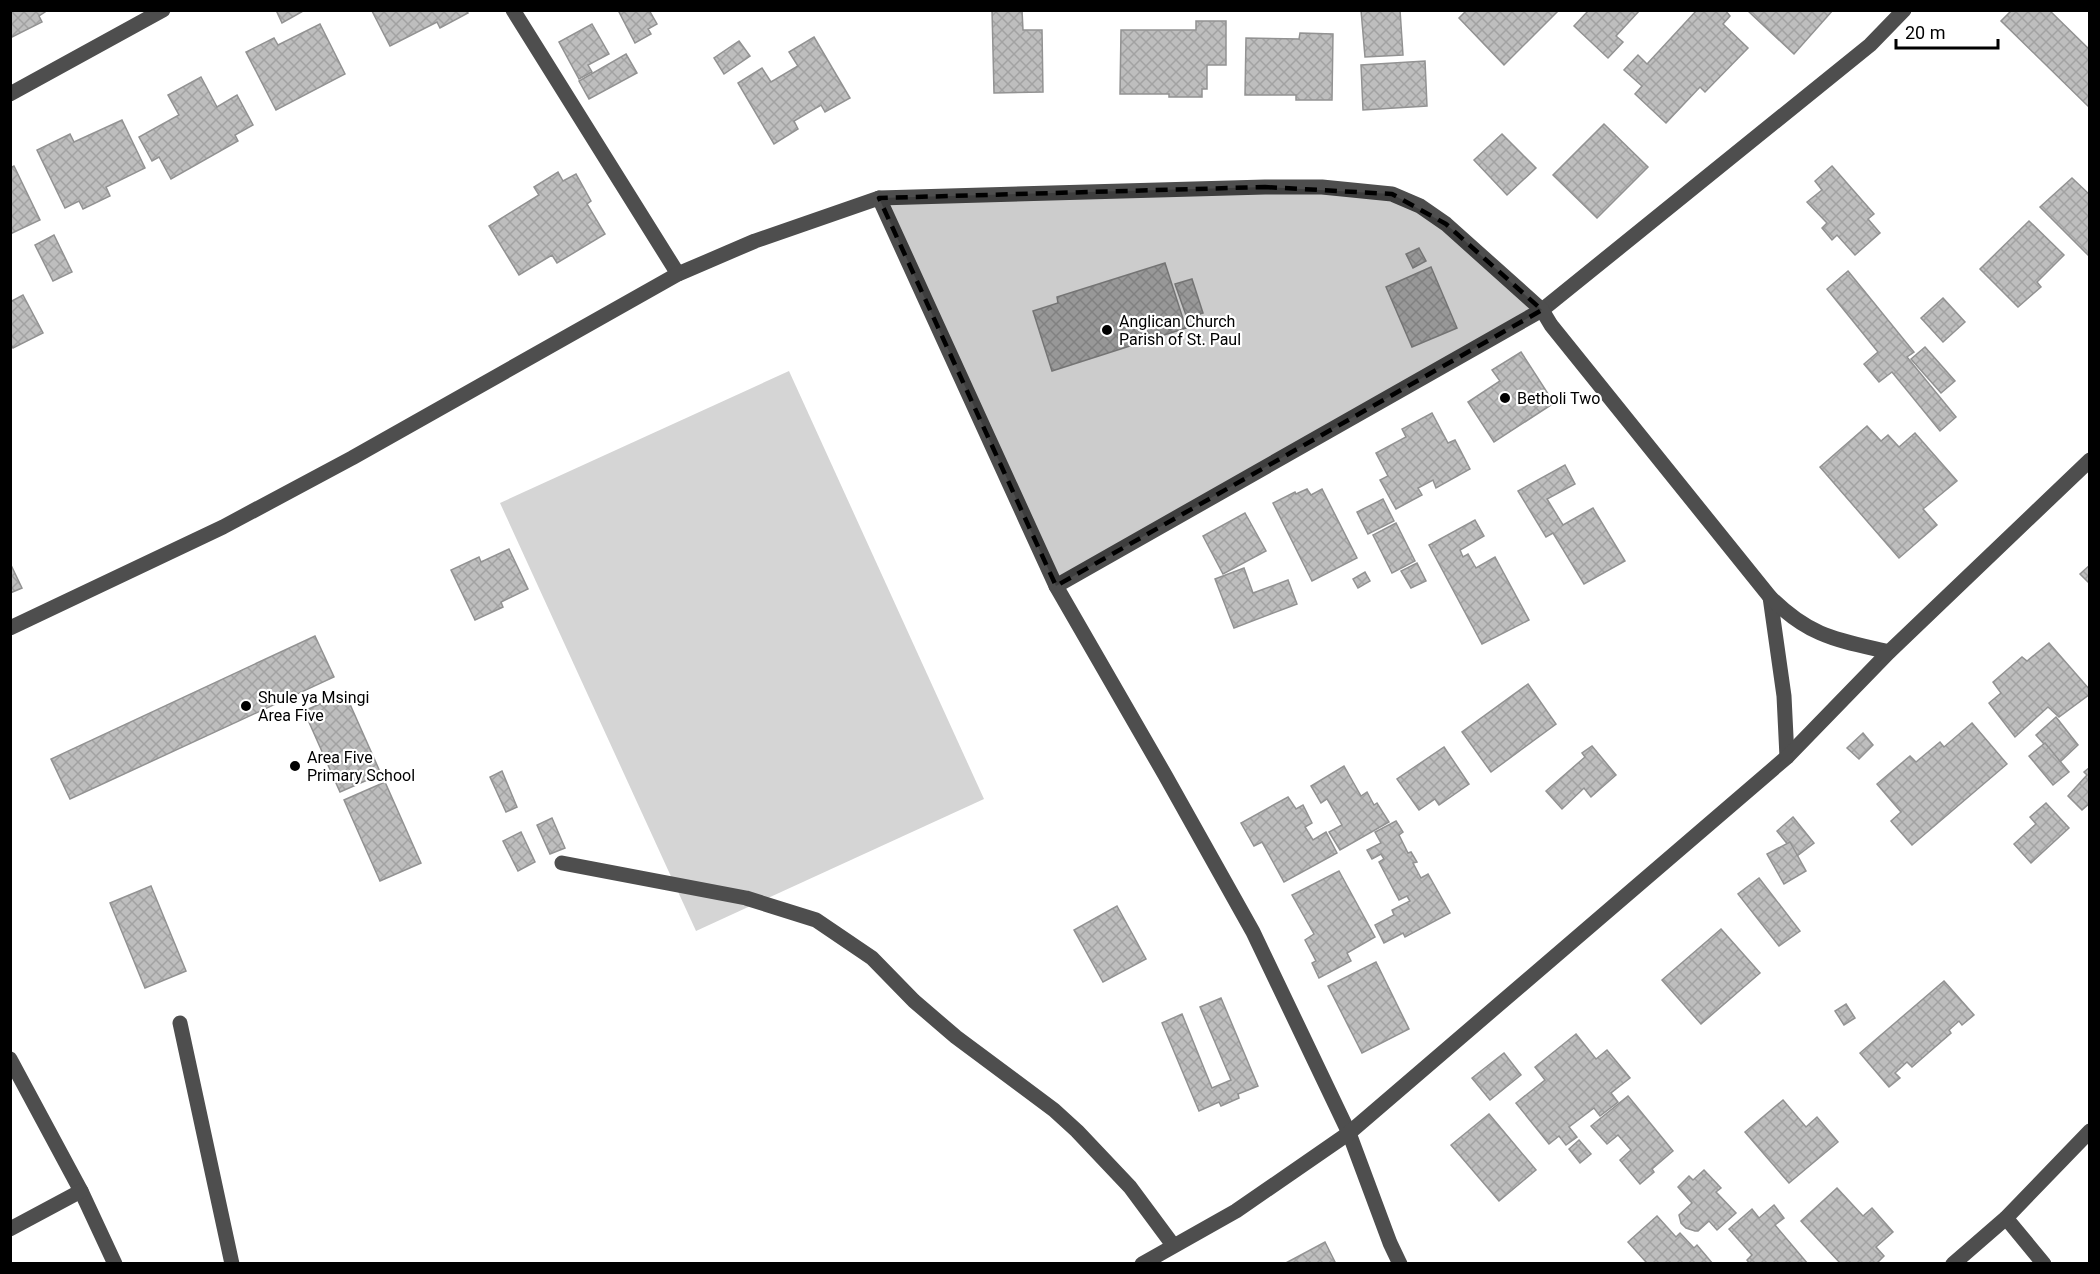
<svg xmlns="http://www.w3.org/2000/svg" width="2100" height="1274" viewBox="0 0 2100 1274" font-family="Roboto,sans-serif">
	<defs>
		<pattern id="building-cross-hatch" width="8" height="8" patternUnits="userSpaceOnUse" patternTransform="scale(1.5)"><rect width="8" height="8" fill="#bebebe"/><path d="M0 0l8 8M0 8l8-8" fill="none" stroke="#a2a2a2"/></pattern>
	</defs>
	<rect width="100%" height="100%" fill="#fff"/>
	<!-- green -->
	<path fill="#d5d5d5" d="M789 371 984 799 696 931 500 503Z"/>
	<!-- building -->
	<g fill="url(#building-cross-hatch)" stroke="#929292" stroke-width="1.5">
		<path d="M10 10H48L39 16 42 22 10 38Z"/>
		<path d="M276 10H305L282 23Z"/>
		<path d="M466 10 468 13 440 28 437 22 390 46 372 11Z"/>
		<path d="M618 10H649L657 24 648 29 651 34 635 43Z"/>
		<path d="M992 10H1022L1023 30H1042L1043 92 994 93Z"/>
		<path d="M1361 10H1400L1403 55 1365 57Z"/>
		<path d="M1467 10H1559L1504 65 1459 18Z"/>
		<path d="M1589 10H1640L1616 36 1623 42 1608 58 1574 26Z"/>
		<path d="M1697 10H1725L1730 16 1723 24 1748 48 1705 92 1700 87 1666 123 1635 94 1642 86 1624 70 1638 55 1647 64Z"/>
		<path d="M1747 10H1833L1794 54Z"/>
		<path d="M2012 10H2049L2090 50V108L2001 21Z"/>
		<path d="M1196 21H1226V65H1207V89H1202V97H1169V94H1120L1121 30H1196Z"/>
		<path d="M320 24 345 74 276 110 246 52 274 38 278 45Z"/>
		<path d="M592 24 609 54 588 65 592 72 579 79 559 42Z"/>
		<path d="M1300 33 1333 34 1332 100H1296V95H1245L1246 38 1299 39Z"/>
		<path d="M814 37 850 98 825 112 821 105 794 121 798 129 774 144 738 83 762 68 771 82 798 66 789 52Z"/>
		<path d="M739 41 750 56 724 74 714 58Z"/>
		<path d="M626 54 637 73 589 99 579 81Z"/>
		<path d="M1425 61 1427 106 1363 110 1361 65Z"/>
		<path d="M201 77 217 107 237 95 253 125 235 135 238 141 171 179 159 157 152 161 139 137 179 115 168 95Z"/>
		<path d="M122 120 145 168 106 187 110 196 83 209 79 201 65 208 37 150 70 134 74 142Z"/>
		<path d="M1604 124 1648 167 1597 218 1553 175Z"/>
		<path d="M1502 134 1536 168 1507 195 1474 160Z"/>
		<path d="M14 166 40 220 10 234V168Z"/>
		<path d="M1832 166 1874 214 1868 219 1880 233 1855 255 1837 235 1832 240 1822 228 1827 223 1807 202 1822 190 1815 181Z"/>
		<path d="M558 172 563 181 576 174 591 201 587 204 605 234 557 263 552 255 519 275 489 226 539 195 534 187Z"/>
		<path d="M2072 178 2090 195 2089 256 2040 207Z"/>
		<path d="M2029 221 2064 255 2037 282 2041 287 2018 307 1980 269Z"/>
		<path d="M54 235 72 272 53 281 35 245Z"/>
		<path d="M1419 248 1426 261 1413 268 1406 254Z"/>
		<path d="M1165 263 1186 328 1052 371 1033 311 1058 303 1057 297Z"/>
		<path d="M1431 267 1457 328 1412 347 1386 287Z"/>
		<path d="M1848 271 1914 352 1907 357 1956 417 1940 431 1892 372 1879 382 1864 364 1878 352 1827 289Z"/>
		<path d="M1192 279 1203 313 1187 318 1175 284Z"/>
		<path d="M23 295 43 333 13 348 10 343V302Z"/>
		<path d="M1943 298 1965 322 1943 342 1921 318Z"/>
		<path d="M1925 347 1955 381 1941 393 1911 359Z"/>
		<path d="M1521 352 1554 403 1494 442 1468 402 1500 381 1492 370Z"/>
		<path d="M1432 413 1448 443 1455 440 1470 469 1436 488 1433 480 1418 488 1422 495 1396 509 1380 480 1388 476 1376 453 1406 437 1402 429Z"/>
		<path d="M1867 426 1881 441 1888 435 1899 447 1915 433 1957 481 1923 509 1937 525 1899 558 1820 467Z"/>
		<path d="M1565 465 1575 484 1547 499 1563 525 1593 508 1625 561 1584 584 1553 533 1546 537 1518 491Z"/>
		<path d="M1307 489 1311 495 1322 489 1357 558 1312 581 1273 503 1295 492 1296 494Z"/>
		<path d="M1383 499 1394 521 1368 534 1357 512Z"/>
		<path d="M1245 513 1266 551 1223 574 1203 536Z"/>
		<path d="M1475 520 1484 536 1460 550 1463 557 1468 554 1476 568 1495 557 1529 620 1482 644 1429 545Z"/>
		<path d="M1396 523 1415 561 1392 573 1373 535Z"/>
		<path d="M509 549 528 589 501 602 503 607 475 620 451 570 479 557 481 562Z"/>
		<path d="M10 563 22 588 10 593Z"/>
		<path d="M1417 563 1426 581 1411 588 1401 571Z"/>
		<path d="M2090 565V584L2080 574Z"/>
		<path d="M1244 568 1253 593 1288 580 1297 604 1234 628 1215 579Z"/>
		<path d="M1365 572 1370 581 1358 588 1353 579Z"/>
		<path d="M315 636 334 677 70 799 51 759Z"/>
		<path d="M2049 643 2090 690V694L2059 717 2048 707 2015 737 1989 703 2001 693 1993 682 2022 657 2027 661Z"/>
		<path d="M1528 684 1556 724 1491 772 1462 732Z"/>
		<path d="M345 693 381 774 340 792 304 711Z"/>
		<path d="M2056 717 2078 745 2060 762 2036 735Z"/>
		<path d="M1972 723 2007 764 1912 845 1891 821 1901 812 1877 784 1910 756 1916 762 1940 742 1944 747Z"/>
		<path d="M1863 733 1873 745 1859 759 1847 748Z"/>
		<path d="M2045 743 2069 772 2053 785 2029 756Z"/>
		<path d="M1592 746 1616 775 1591 797 1584 788 1562 809 1546 791 1585 757 1582 753Z"/>
		<path d="M1444 747 1469 784 1439 805 1435 799 1419 810 1397 779Z"/>
		<path d="M1344 766 1361 796 1367 792 1374 805 1377 803 1389 822 1340 850 1329 832 1342 825 1327 799 1321 803 1311 786Z"/>
		<path d="M2090 767V803L2082 810 2068 796 2087 775 2084 772Z"/>
		<path d="M502 771 517 807 506 812 490 777Z"/>
		<path d="M385 782 421 863 380 881 344 800Z"/>
		<path d="M1288 797 1296 809 1303 805 1312 823 1305 827 1313 840 1326 832 1337 853 1284 882 1262 842 1254 846 1241 823Z"/>
		<path d="M2046 803 2069 828 2031 863 2014 844 2036 824 2030 817Z"/>
		<path d="M1793 817 1814 843 1797 856 1777 831Z"/>
		<path d="M552 818 565 848 550 854 537 825Z"/>
		<path d="M1396 821 1403 832 1399 835 1408 853 1411 852 1417 862 1413 863 1421 878 1428 874 1450 913 1405 937 1403 933 1384 943 1375 925 1394 915 1392 910 1410 901 1407 896 1399 900 1379 862 1384 859 1381 854 1372 859 1367 850 1381 843 1375 832Z"/>
		<path d="M521 832 535 862 518 871 503 841Z"/>
		<path d="M1790 842 1806 871 1784 884 1767 854Z"/>
		<path d="M1339 871 1375 937 1347 953 1351 961 1319 978 1312 963 1316 961 1305 940 1314 934 1292 895Z"/>
		<path d="M1759 878 1800 931 1779 946 1738 894Z"/>
		<path d="M151 886 186 971 145 988 110 903Z"/>
		<path d="M1117 906 1146 959 1103 982 1074 930Z"/>
		<path d="M1721 929 1760 973 1701 1024 1662 980Z"/>
		<path d="M1376 962 1409 1029 1362 1053 1328 986Z"/>
		<path d="M1944 981 1974 1015 1962 1025 1959 1021 1949 1030 1951 1033 1912 1067 1907 1062 1895 1073 1900 1078 1889 1087 1860 1053Z"/>
		<path d="M1221 998 1258 1086 1238 1094 1239 1098 1221 1106 1219 1102 1199 1111 1162 1023 1182 1014 1212 1088 1231 1080 1200 1007Z"/>
		<path d="M1846 1004 1855 1018 1844 1025 1835 1011Z"/>
		<path d="M1576 1034 1596 1059 1607 1050 1630 1078 1611 1093 1618 1102 1600 1116 1594 1108 1569 1127 1577 1137 1566 1145 1559 1136 1549 1144 1516 1103 1545 1080 1535 1067Z"/>
		<path d="M1504 1053 1521 1075 1490 1100 1472 1078Z"/>
		<path d="M1628 1096 1673 1151 1652 1169 1654 1172 1640 1184 1620 1160 1631 1150 1618 1135 1607 1144 1591 1126Z"/>
		<path d="M1783 1100 1806 1127 1817 1117 1838 1142 1789 1183 1745 1132Z"/>
		<path d="M1489 1114 1536 1170 1499 1201 1451 1145Z"/>
		<path d="M1579 1140 1591 1154 1580 1163 1569 1149Z"/>
		<path d="M1704 1170 1721 1188 1716 1192 1736 1213 1717 1230 1709 1221 1698 1231H1695L1686 1228 1681 1223 1679 1215 1692 1203 1678 1187 1689 1176 1693 1180Z"/>
		<path d="M1837 1188 1863 1216 1872 1208 1893 1232 1876 1247 1884 1256 1876 1264H1841L1801 1221Z"/>
		<path d="M1774 1205 1784 1218 1775 1225 1808 1264H1750L1747 1260 1752 1255 1729 1229 1752 1209 1759 1218Z"/>
		<path d="M1657 1216 1676 1237 1680 1233 1694 1248 1697 1245 1713 1264H1645L1646 1262 1628 1242Z"/>
		<path d="M1325 1242 1336 1264H1284Z"/>
	</g>
	<g fill="none" stroke-linecap="round" stroke-linejoin="round">
		<!-- minor -->
		<g stroke="#4e4e4e" stroke-width="15">
			<path d="M513 10 678 274"/>
			<path d="M10 94 163 10"/>
			<path d="M879 198 1056 586 1165 775 1253 932 1349 1133 1390 1243 1400 1264"/>
			<path d="M1056 586 1542 310 1870 45 1904 10"/>
			<path d="M1770 597 1784 696 1787 757"/>
			<path d="M10 628 223 527 352 458 678 274 755 241 879 198 1265 187H1322L1392 194 1420 206 1446 224 1542 310 1551 325 1770 597C1810 637 1837 640 1889 652"/>
			<path d="M562 863 746 898 816 920 872 958 914 1001 956 1037 1054 1110 1077 1131 1130 1187 1173 1245"/>
			<path d="M180 1023 232 1264"/>
			<path d="M10 1059 81 1191 115 1264"/>
			<path d="M2006 1218 2044 1264"/>
			<path d="M10 1229 81 1191"/>
			<path d="M1142 1264 1236 1211 1349 1133 1787 757 1889 652 2090 460"/>
			<path d="M1953 1264 2006 1218 2090 1131"/>
		</g>
	</g>
	<!-- marked area -->
	<path fill="#000" fill-opacity="0.2" stroke="#000" stroke-width="4.5" stroke-dasharray="12 8" stroke-linejoin="round" d="M1265 187 1392 194 1446 224 1542 310 1056 586 879 198Z"/>
	<!-- markers -->
	<g fill="#000" stroke="#fff" stroke-width="2">
		<circle cx="1107" cy="330" r="6"/>
		<circle cx="1505" cy="398" r="6"/>
		<circle cx="246" cy="706" r="6"/>
		<circle cx="295" cy="766" r="6"/>
	</g>
	<g text-anchor="middle" stroke-width="4.5" stroke-linejoin="round" paint-order="stroke">
		<!-- poi labels -->
		<g font-size="16" fill="#000" stroke="#fff" text-anchor="start">
			<text x="1119" y="327">Anglican Church<tspan x="1119" dy="18">Parish of St. Paul</tspan></text>
			<text x="1517" y="404">Betholi Two</text>
			<text x="258" y="703">Shule ya Msingi<tspan x="258" dy="18">Area Five</tspan></text>
			<text x="307" y="763">Area Five<tspan x="307" dy="18">Primary School</tspan></text>
		</g>
	</g>
	<!-- border -->
	<rect width="2100" height="1274" fill="none" stroke="#000000" stroke-width="24"/>
	<!-- scale -->
	<path d="M1896 39v9h102v-9" fill="none" stroke="#000000" stroke-width="3"/>
	<text x="1905" y="39" font-size="18" fill="#000000" stroke="#ffffff" stroke-width="4.5" paint-order="stroke">20 m</text>
</svg>
